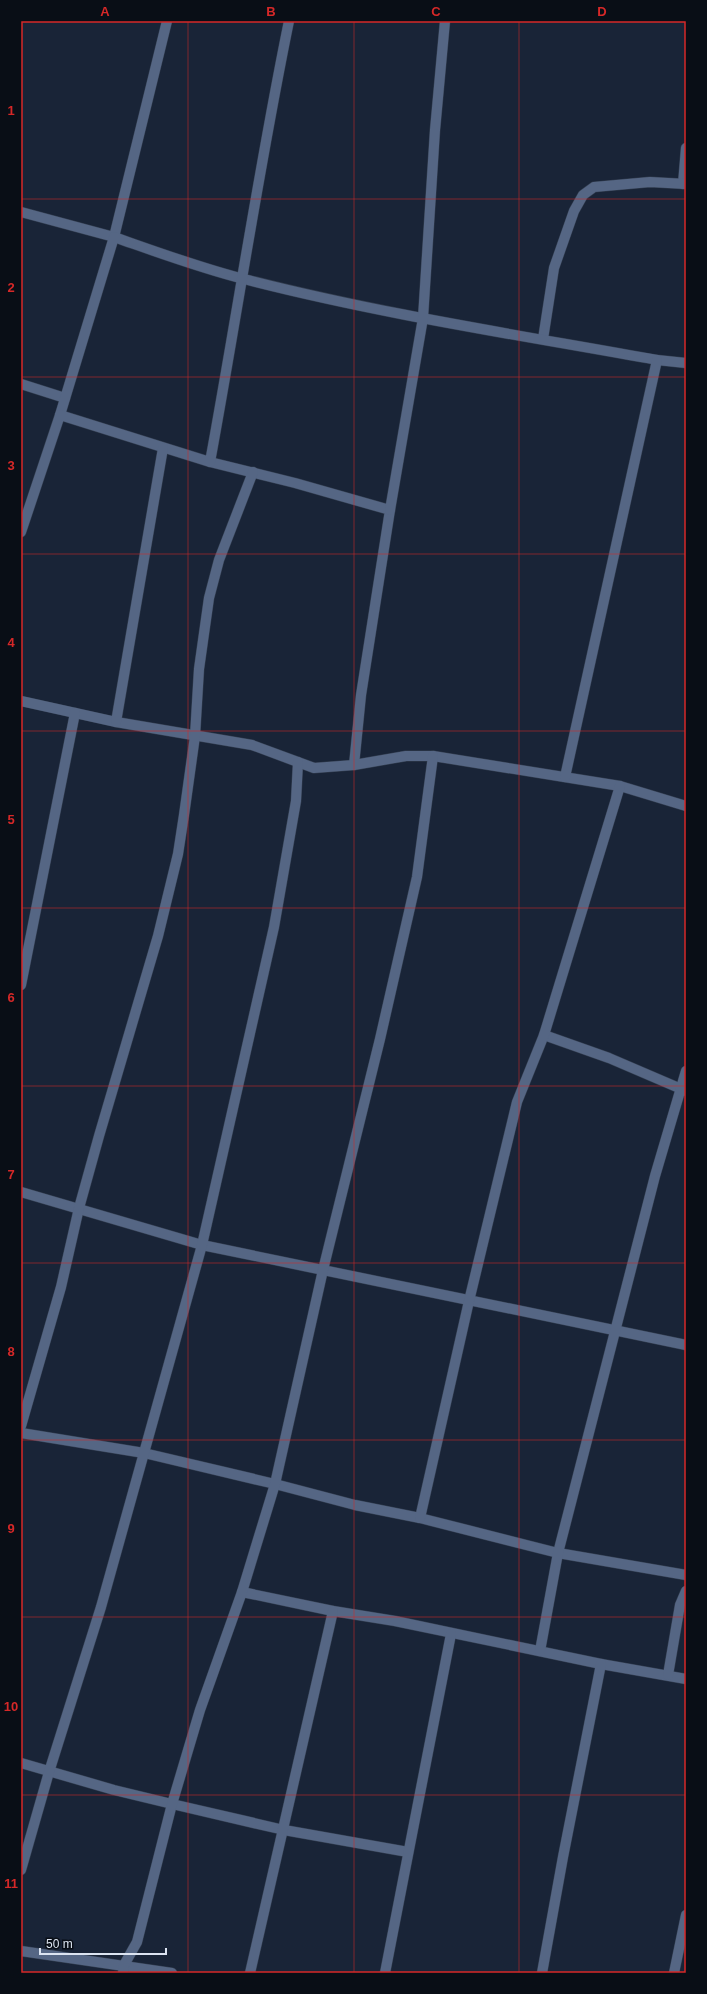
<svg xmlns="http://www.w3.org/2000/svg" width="707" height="1994" viewBox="0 0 707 1994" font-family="Arial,sans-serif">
	<rect width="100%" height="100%" fill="#192437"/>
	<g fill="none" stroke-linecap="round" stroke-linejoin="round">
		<defs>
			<g id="minor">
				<path d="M683 184 686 148"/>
				<path d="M21 212 114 237 167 21"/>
				<path d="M543 339 554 268 574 211 583 195 594 187 650 182 686 184"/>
				<path d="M21 384 65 398"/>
				<path d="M60 415 114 237C157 252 200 268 244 279 380 314 519 335 657 360L686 363"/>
				<path d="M210 462 295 483 390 510 361 695 354 765"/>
				<path d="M390 510 423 318 435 130 445 21"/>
				<path d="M21 532 60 415 210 462C237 315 259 167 289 21"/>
				<path d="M21 701 116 722 252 745 314 768 354 765 406 756H433L620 786 686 806"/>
				<path d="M116 722 163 448"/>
				<path d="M565 777 657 360"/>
				<path d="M21 985 75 713"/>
				<path d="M544 1035 609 1058 686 1091"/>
				<path d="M21 1192 202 1245 686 1345"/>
				<path d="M21 1426 61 1287 79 1208 99 1136 158 936 178 854 184 815 195 736 199 669 209 598 219 560 253 472"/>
				<path d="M21 1433 144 1453 275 1484 355 1505 420 1518 558 1553 686 1575"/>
				<path d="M420 1518 469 1301 517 1102 544 1035 620 786"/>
				<path d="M242 1592 333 1611 395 1621 601 1664 686 1679"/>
				<path d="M540 1651 558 1553 655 1176 686 1071"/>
				<path d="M668 1675 680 1605 686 1591"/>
				<path d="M21 1763 114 1790 172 1804 284 1830 408 1852"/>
				<path d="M21 1870 49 1772 101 1607 202 1245 274 927 296 801 298 762"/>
				<path d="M21 1951 172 1973"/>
				<path d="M123 1973 124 1965 137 1942 172 1804 200 1710 242 1592 275 1484 323 1270 380 1039 417 877 433 756"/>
				<path d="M250 1973 333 1611"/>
				<path d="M385 1973 451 1634"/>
				<path d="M542 1973 563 1857 601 1664"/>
				<path d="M674 1973 686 1915"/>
			</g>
		</defs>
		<!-- minor casing -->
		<use href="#minor" stroke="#343f51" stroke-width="11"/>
		<!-- minor -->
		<use href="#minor" stroke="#556684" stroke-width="10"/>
	</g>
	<!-- grid -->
	<path fill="none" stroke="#d62828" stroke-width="1" stroke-opacity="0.55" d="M188 21V1973M354 21V1973M519 21V1973M21 199H686M21 377H686M21 554H686M21 731H686M21 908H686M21 1086H686M21 1263H686M21 1440H686M21 1617H686M21 1795H686"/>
	<!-- border -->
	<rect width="707" height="1994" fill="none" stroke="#090e16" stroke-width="44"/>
	<!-- scale -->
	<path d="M40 1948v6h126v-6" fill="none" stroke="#dce4f1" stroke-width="2"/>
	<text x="46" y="1948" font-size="12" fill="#dce4f1" stroke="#090e16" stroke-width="3" paint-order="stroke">50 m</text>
	<rect x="22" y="22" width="663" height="1950" fill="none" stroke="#d62828" stroke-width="1.5"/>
	<g font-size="13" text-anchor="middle" font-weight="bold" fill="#d62828">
		<text x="105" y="16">A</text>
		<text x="271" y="16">B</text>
		<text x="436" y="16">C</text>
		<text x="602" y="16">D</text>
		<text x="11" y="115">1</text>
		<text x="11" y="292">2</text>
		<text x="11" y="470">3</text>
		<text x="11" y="647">4</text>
		<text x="11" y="824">5</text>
		<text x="11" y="1002">6</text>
		<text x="11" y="1179">7</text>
		<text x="11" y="1356">8</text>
		<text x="11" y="1533">9</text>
		<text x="11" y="1711">10</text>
		<text x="11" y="1888">11</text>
	</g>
</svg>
